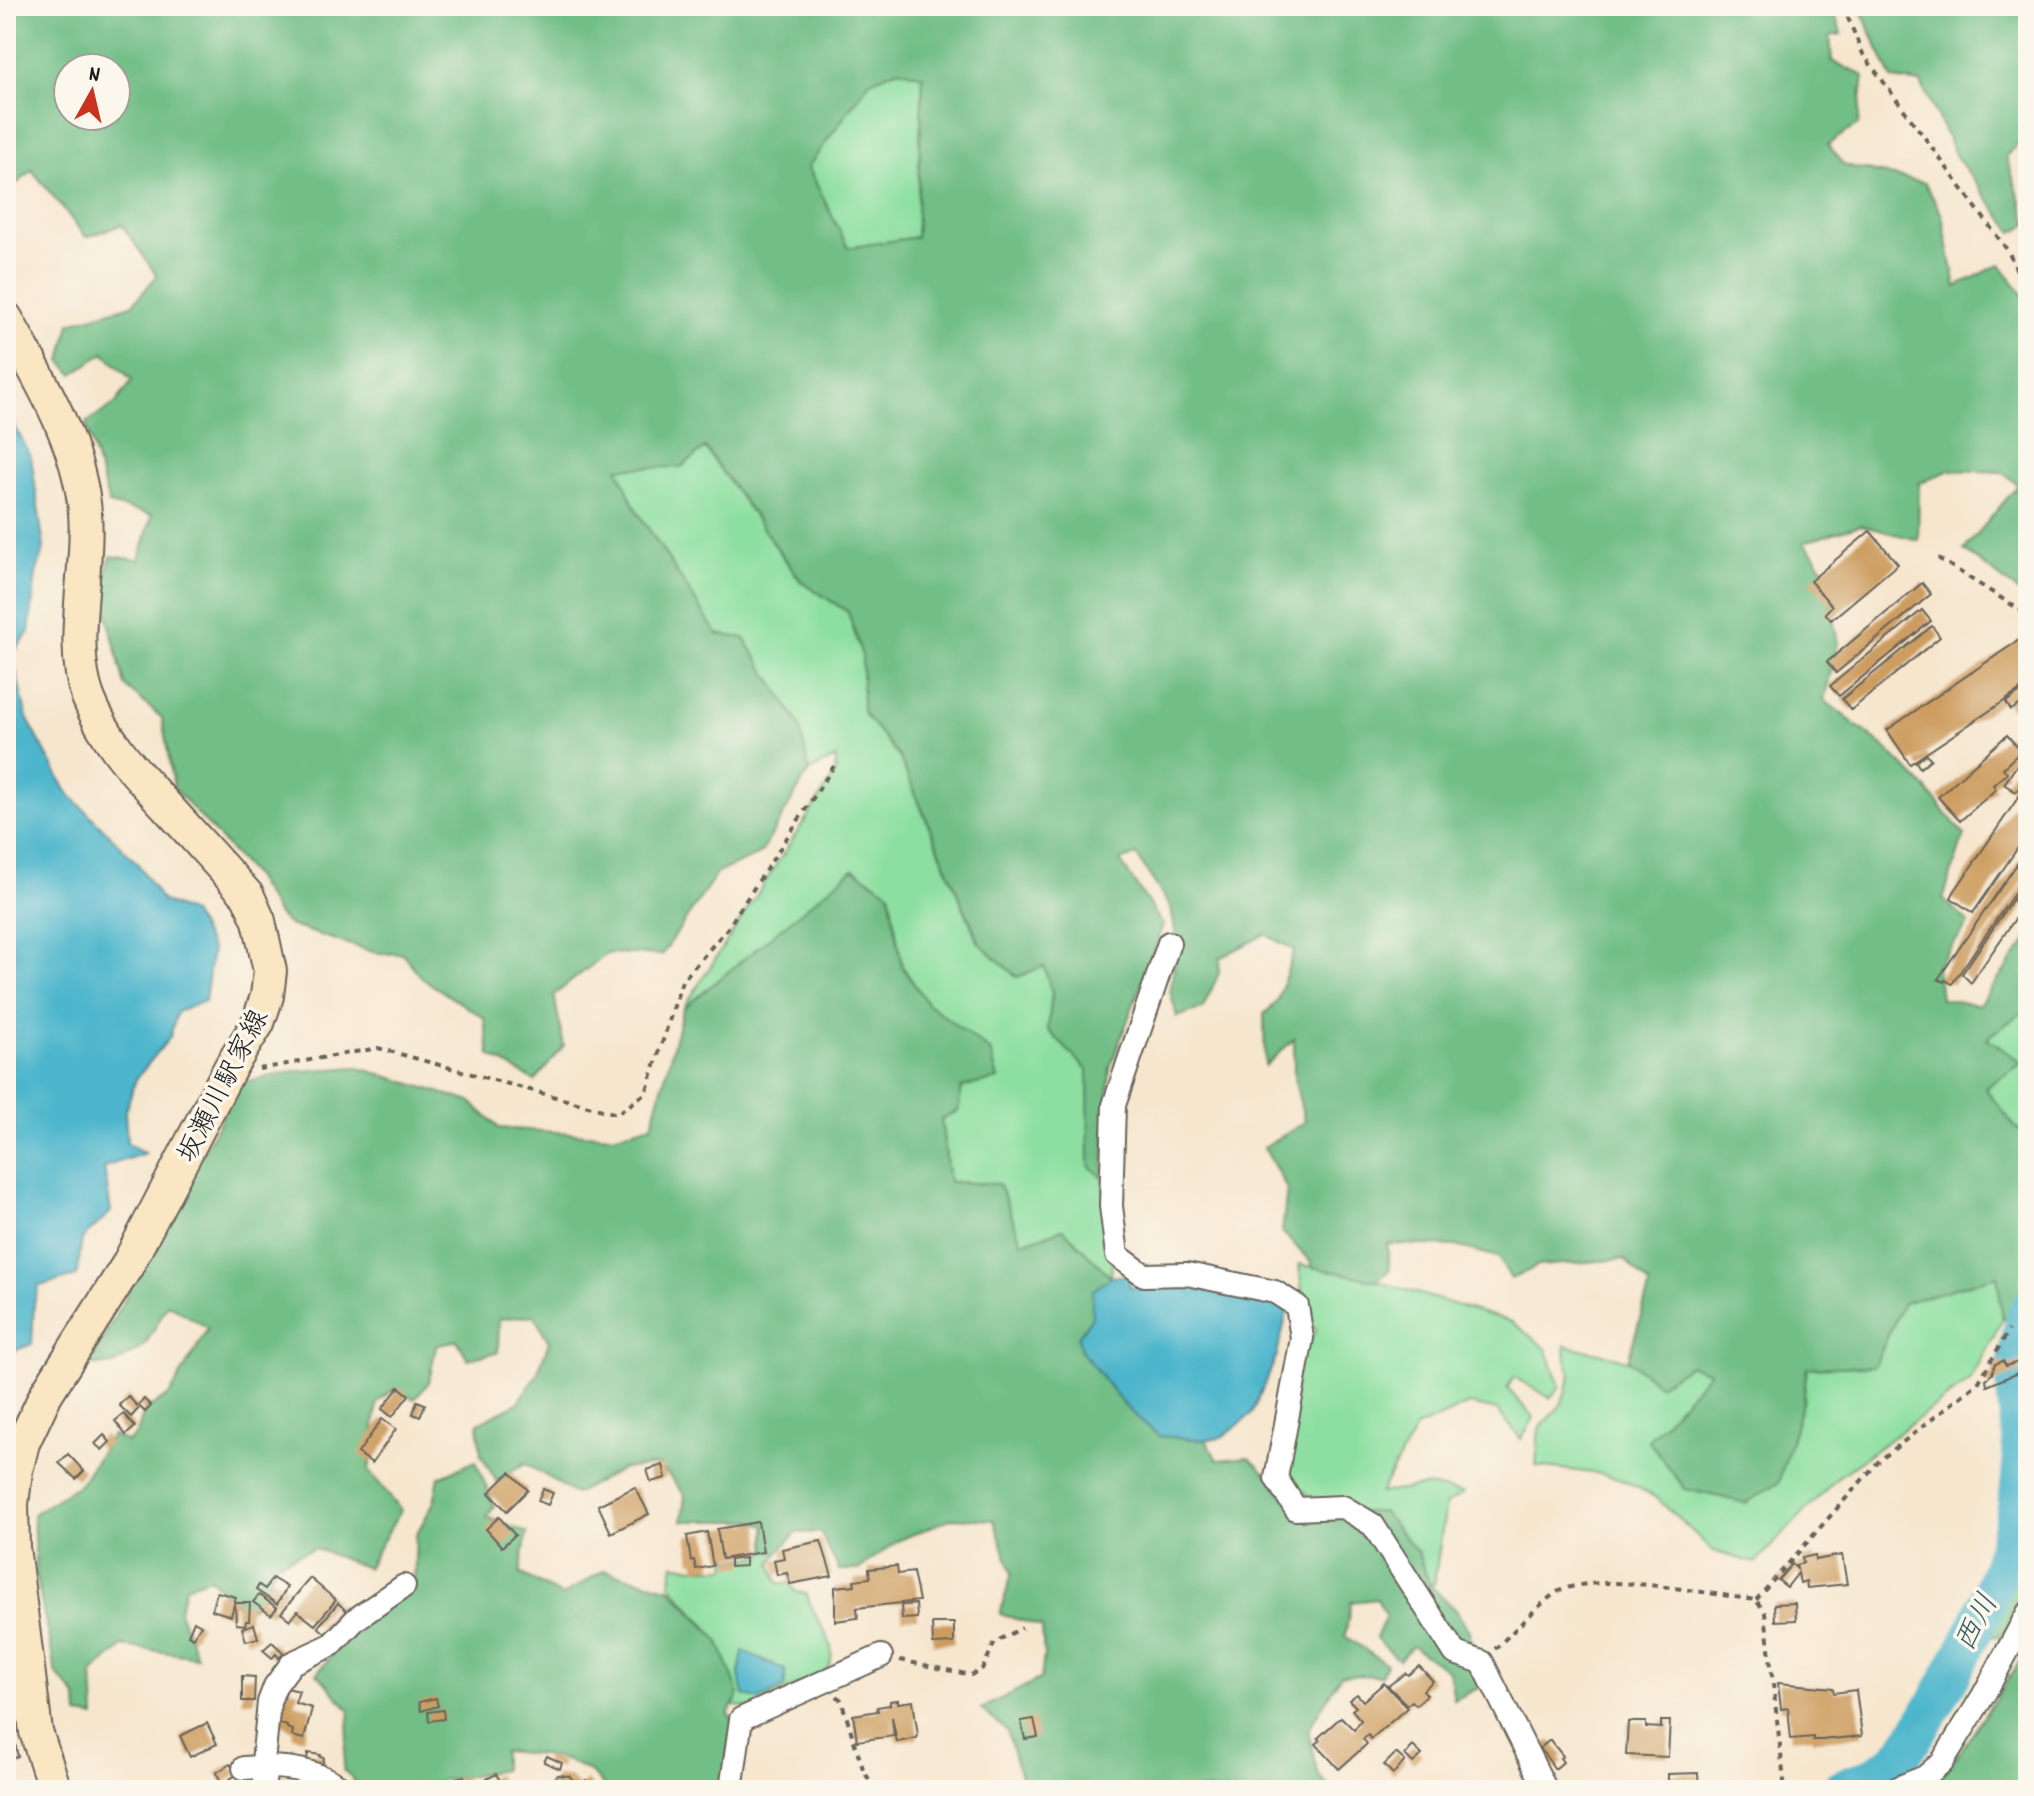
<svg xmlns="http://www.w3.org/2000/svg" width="2034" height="1796" viewBox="0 0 2034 1796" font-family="Dekko,'Klee One',sans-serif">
	<rect width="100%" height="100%" fill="#fbf7ec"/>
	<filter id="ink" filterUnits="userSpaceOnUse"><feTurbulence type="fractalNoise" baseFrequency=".0125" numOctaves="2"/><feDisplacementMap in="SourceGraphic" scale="16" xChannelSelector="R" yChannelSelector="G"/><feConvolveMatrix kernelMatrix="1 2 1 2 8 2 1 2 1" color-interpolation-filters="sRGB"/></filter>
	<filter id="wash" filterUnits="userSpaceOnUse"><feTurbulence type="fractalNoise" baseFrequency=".006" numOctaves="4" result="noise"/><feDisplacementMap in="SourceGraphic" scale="32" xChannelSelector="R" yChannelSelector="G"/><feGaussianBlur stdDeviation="1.8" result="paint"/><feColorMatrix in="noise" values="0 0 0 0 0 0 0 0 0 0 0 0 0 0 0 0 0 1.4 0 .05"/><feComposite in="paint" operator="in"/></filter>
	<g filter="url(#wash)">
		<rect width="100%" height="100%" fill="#f6e6ce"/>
		<!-- green -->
		<g fill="#8cdfa0" stroke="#547e5e" stroke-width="2" fill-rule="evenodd">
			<path d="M898 69 923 75 916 237 847 248 808 167 870 81Z"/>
			<path d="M705 448 801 582 848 612 862 656 863 712 900 758 979 944 1044 965 1052 993 1048 1030 1089 1071V1165L1103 1177 1112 1263 1111 1277 1063 1229 1022 1243 999 1184 949 1182 941 1119 958 1111 962 1087 998 1079 990 1051 927 1003 902 966 889 892 854 869 683 1009 835 774 836 758 809 771 799 724 744 638 717 635 635 508 617 467H681Z"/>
			<path d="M2028 1008V1133L2016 1128 1985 1088 2022 1063 1987 1038Z"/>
			<path d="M1299 1264 1377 1281 1512 1322 1546 1348 1560 1386 1550 1398 1514 1377 1507 1388 1534 1418 1521 1439 1497 1410 1469 1404 1416 1428 1380 1493 1427 1486 1463 1493 1446 1504 1434 1584 1429 1583 1418 1553 1323 1512 1285 1471 1299 1355 1317 1330 1305 1320Z"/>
			<path d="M1998 1275 2003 1319 1970 1381 1839 1476 1755 1563 1713 1551 1657 1498 1629 1483 1603 1474 1536 1466 1539 1428 1561 1405 1571 1375 1566 1360 1565 1345 1628 1360 1659 1385 1690 1365 1803 1400 1807 1367 1874 1366 1903 1303Z"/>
			<path d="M766 1550 779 1552 771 1563 778 1583H789L796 1592 807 1594C811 1620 845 1643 826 1671L752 1708 733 1706 739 1694 718 1640 670 1584 674 1564 694 1568H726L727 1560 761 1556ZM743 1652C758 1657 770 1665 785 1670L744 1688 739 1675Z"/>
		</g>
		<!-- forest -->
		<g fill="#71be86" stroke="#466d51" stroke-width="2" fill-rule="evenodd">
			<path d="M6 6H1831L1842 34 1830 36 1832 61 1864 76 1858 125 1828 144 1844 165 1925 183 1942 215 1956 287 2000 264 2028 302V599L1964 550 2018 485 2002 472 1950 470 1919 483 1918 540 1860 525 1804 542 1823 568 1838 643 1824 700 1883 746 1923 785 1964 835 1943 899 1969 923 1937 966 1941 999 1979 1005 2028 939V1008L1987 1038 2022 1063 1985 1088 2016 1128 2028 1133V1322L2003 1319 1997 1276 1903 1303 1874 1366 1807 1368 1803 1400 1779 1482 1746 1503 1685 1489 1648 1440 1710 1372 1690 1365 1659 1385 1628 1360 1650 1285 1624 1259 1538 1266 1511 1279 1498 1257 1456 1246 1387 1244 1390 1269 1377 1281 1312 1267V1263L1282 1232 1287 1189 1264 1147 1305 1122 1294 1078V1039L1265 1066 1264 1014 1277 1002 1294 950 1265 934 1220 958 1219 973 1203 1008 1177 1017 1170 990 1178 947 1171 908 1136 855 1120 861 1163 925 1110 1068 1103 1177 1089 1166 1088 1071 1048 1030 1052 993 1044 966 1017 977 980 944 900 758 863 712 862 656 848 612 802 582 705 448 681 467 618 468 635 508 717 634 744 638 799 724 809 771 761 853 717 873 662 955 607 953 554 995 564 1046 535 1081 490 1055 484 1018 423 979 403 954 376 953 289 925 278 915 253 875 174 788 162 718 125 686 101 589 111 556 139 560 152 515 109 504 86 423 115 404 132 380 104 353 73 374 61 361 70 323 132 305 157 276 122 225 86 237 32 170 6 193ZM68 68H116V116H68ZM898 69 923 76 916 237 848 248 808 167 870 81Z"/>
			<path d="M1859 6H2028V134L2006 156 2028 224 2013 232 1957 158 1921 83 1892 79Z"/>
			<path d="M853 869 889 892 902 966 927 1003 990 1051 998 1079 962 1087 958 1111 941 1119 949 1182 999 1184 1022 1243 1063 1229 1111 1277 1093 1292 1092 1317 1078 1337 1081 1351 1126 1407 1159 1436 1206 1440 1217 1460 1248 1457 1268 1475 1300 1517 1323 1512H1383L1418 1553 1429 1584 1456 1610 1469 1631 1476 1666 1489 1683 1454 1700 1449 1671 1412 1646 1399 1660 1376 1638 1386 1616 1377 1599 1351 1602 1345 1636 1386 1664 1381 1676 1341 1675 1308 1730 1318 1775 1332 1790H1021L1022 1784 1007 1731 981 1709 1041 1678 1044 1656 1042 1627 1000 1614 1012 1573 994 1520 952 1518 897 1541 858 1570H839L820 1532 796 1533 779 1552 766 1550V1526L751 1521H682L685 1495 660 1465 622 1469 575 1494 525 1463 497 1482 481 1455 478 1423 518 1403 537 1374 549 1342 534 1315 499 1319 498 1352 468 1359 457 1340 436 1346 429 1382 415 1399 393 1390 377 1403 369 1471 401 1510 367 1568 314 1548 277 1563 260 1602 243 1611 210 1578 186 1586 179 1611 197 1657 123 1646 93 1672 95 1717 78 1715 77 1697 56 1673 36 1576 33 1514 80 1484 112 1435 128 1442 137 1433 144 1412 170 1394 208 1328 168 1304 145 1345 114 1365H89L240 1083 288 1072 356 1067 471 1102 499 1128 613 1136 652 1125 683 1009Z"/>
			<path d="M476 1461 494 1507 487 1517 527 1533 520 1573 562 1596 604 1570 671 1589 718 1640 739 1694 728 1714 737 1724 727 1790H703L685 1785 676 1790H606C586 1756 539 1754 503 1751V1770L413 1785V1790H356L353 1778 343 1770 350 1711 317 1673 358 1624 414 1583 416 1535 434 1502 439 1477Z"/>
			<path d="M2028 1549V1605L2012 1634 1990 1637Z"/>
			<path d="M2028 1649V1790H1936L1937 1781 1960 1752Z"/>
		</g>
		<!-- water -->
		<g fill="#4eb6cc" stroke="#356974" stroke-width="2">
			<path d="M6 411 31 456 44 548 36 574 29 632 12 655 27 718 67 792 138 864 162 901 192 913 212 950 205 1001 177 1012 170 1037 136 1079 125 1112 127 1143 145 1153 104 1167 111 1212 82 1239 77 1276 39 1286 34 1303 32 1344 6 1354Z"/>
			<path d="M1129 1275 1130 1287 1202 1283 1289 1305 1276 1358 1251 1415 1222 1437 1206 1440 1159 1436 1126 1407 1081 1350 1078 1337 1092 1317V1291L1111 1277Z"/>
			<path d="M743 1651 785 1670V1687L759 1700 744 1695 739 1675Z"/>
		</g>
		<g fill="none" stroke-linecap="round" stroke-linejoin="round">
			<!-- river -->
			<path stroke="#4eb6cc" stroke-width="38" d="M1839 1790C1858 1782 1883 1774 1897 1759 1913 1743 1923 1723 1935 1704 1977 1632 2016 1551 2021 1466 2023 1438 2015 1410 2015 1382 2016 1357 2020 1333 2028 1310"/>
		</g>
		<g id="blocks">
			<!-- building -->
			<g fill="#cd9d61">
				<path d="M1870 531 1898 564 1831 620 1825 613 1832 606 1810 581Z"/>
				<path d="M1922 583 1931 594 1836 673 1827 662Z"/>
				<path d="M1922 610 1931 621 1839 696 1830 686Z"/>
				<path d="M1932 626 1940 637 1851 710 1842 699Z"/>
				<path d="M2028 634V685L1910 764 1887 730Z"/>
				<path d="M2028 687V699L2011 710 2006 702Z"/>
				<path d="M2007 735 2021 751 2003 768 2007 773 1993 785 1996 789 1960 821 1938 797Z"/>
				<path d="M2028 749V774L2016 792 2004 784Z"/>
				<path d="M1926 754 1931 759 1920 768 1916 762Z"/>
				<path d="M2028 783V833L1973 913 1951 898 1954 892Z"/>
				<path d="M2028 848V873L1952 984 1945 980 1944 982 1938 979Z"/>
				<path d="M2028 877V900L1971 983 1962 974Z"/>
				<path d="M2003 1361 2006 1366 2021 1361 2022 1371 1987 1386 1986 1379 1992 1374 1995 1364Z"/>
				<path d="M399 1387 409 1395 392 1417 382 1409Z"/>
				<path d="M128 1396 137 1406 144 1399 151 1406 145 1412 140 1407 131 1417 119 1405Z"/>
				<path d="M417 1401 425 1404 420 1417 413 1414Z"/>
				<path d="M124 1414 135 1427 126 1435 115 1421Z"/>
				<path d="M382 1419 396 1429 372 1463 358 1453Z"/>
				<path d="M104 1435 110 1442 102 1450 95 1444Z"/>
				<path d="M68 1454 84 1471 76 1479 59 1463Z"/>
				<path d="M663 1465 666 1478 651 1482 647 1470Z"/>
				<path d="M510 1472 528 1490 507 1511 489 1493Z"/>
				<path d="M635 1487 649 1514 611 1533 598 1505Z"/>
				<path d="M543 1489 553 1493 548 1505 538 1501Z"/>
				<path d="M499 1517 515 1535 502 1547 486 1529Z"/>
				<path d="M758 1522 763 1552 722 1559 717 1529Z"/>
				<path d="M707 1532 713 1566 696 1569 694 1560 691 1561 687 1536Z"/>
				<path d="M821 1541 832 1576 790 1584 787 1573 777 1575 774 1560 784 1558 782 1549Z"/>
				<path d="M1815 1555V1560L1842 1555 1847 1584 1807 1588 1806 1581 1800 1583 1798 1573 1787 1587 1778 1580 1792 1564 1797 1569 1796 1565 1803 1563 1802 1558Z"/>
				<path d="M745 1558V1566L730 1567V1560Z"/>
				<path d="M897 1566 898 1574 913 1572 919 1601 857 1608 858 1618 835 1621V1587L855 1585 854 1580 870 1578 869 1569Z"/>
				<path d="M272 1578 287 1587 277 1604 256 1590 259 1585 265 1589Z"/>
				<path d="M310 1578 336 1600 315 1625 297 1611 290 1620 281 1613Z"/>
				<path d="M217 1592 236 1597 231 1616 212 1610Z"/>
				<path d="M259 1595 277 1608 271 1615 253 1602Z"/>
				<path d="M235 1603H250L249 1621H246L245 1625 236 1624Z"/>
				<path d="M338 1603 351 1615 331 1638 318 1627Z"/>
				<path d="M1795 1603 1796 1620 1775 1621 1774 1604Z"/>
				<path d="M916 1604 917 1618 902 1619 901 1605Z"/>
				<path d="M194 1621 201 1625 193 1638 188 1635Z"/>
				<path d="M932 1623H954V1643L933 1644Z"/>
				<path d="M254 1624 258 1638 246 1641 242 1628Z"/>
				<path d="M272 1642 284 1653 279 1658 276 1654 272 1658 263 1650Z"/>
				<path d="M1419 1666 1433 1681 1423 1690 1427 1695 1416 1705 1412 1701 1407 1705 1388 1686 1406 1673 1408 1675Z"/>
				<path d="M242 1676 255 1677 254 1701H242Z"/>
				<path d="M1384 1683 1407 1708 1371 1739 1368 1735 1363 1739 1367 1744 1339 1769 1316 1744 1320 1741 1318 1738 1341 1717 1354 1730 1361 1720 1352 1710 1356 1707 1349 1700 1357 1694 1363 1701Z"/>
				<path d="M1778 1683 1833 1688 1834 1693 1856 1690 1862 1736 1821 1740H1813V1737L1791 1739 1788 1708 1781 1709Z"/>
				<path d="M287 1688 299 1691 295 1703 312 1708 304 1739 292 1736 293 1730 287 1728V1726L274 1722 281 1697 284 1698Z"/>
				<path d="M436 1698 438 1706 421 1711 419 1702Z"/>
				<path d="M898 1700V1703L913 1701 918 1735 917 1738 897 1742 892 1717 894 1736 857 1741 853 1715 878 1711 877 1707 890 1705V1701Z"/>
				<path d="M443 1710 444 1719 429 1721 428 1712Z"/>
				<path d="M6 1718 12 1729 18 1757 6 1760Z"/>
				<path d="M1034 1719 1038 1737 1025 1739 1021 1721Z"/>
				<path d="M1661 1721H1670L1668 1757 1626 1755 1628 1722H1646V1727L1661 1728Z"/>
				<path d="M207 1723 217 1744 190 1757 180 1736Z"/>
				<path d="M1550 1740 1563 1756 1560 1758 1563 1762 1555 1769 1540 1748Z"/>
				<path d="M1413 1746 1422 1755 1413 1763 1405 1755Z"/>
				<path d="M308 1753 321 1755 320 1757 324 1758 322 1768 306 1766Z"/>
				<path d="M1396 1753 1405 1761 1393 1774 1384 1765Z"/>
				<path d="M547 1756 562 1763 560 1769 544 1762Z"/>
				<path d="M230 1764 237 1774 223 1784 216 1773Z"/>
				<path d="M1698 1773 1699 1790H1668V1774Z"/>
				<path d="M496 1774 506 1790H488L483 1781Z"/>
				<path d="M274 1775 320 1779 319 1790H275Z"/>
				<path d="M558 1775 569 1776 579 1787 586 1780 595 1790H541Z"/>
				<path d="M464 1776 467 1790H429L440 1784 456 1781 455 1778Z"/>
			</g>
		</g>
	</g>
	<g filter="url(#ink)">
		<use href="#blocks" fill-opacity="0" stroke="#68635a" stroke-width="2"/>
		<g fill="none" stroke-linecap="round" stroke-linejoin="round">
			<defs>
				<g id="street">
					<path d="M1169 943 1114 1105 1111 1206 1117 1255 1144 1275 1187 1274 1275 1292 1297 1306 1302 1338 1276 1478 1296 1509 1343 1507 1373 1525 1455 1653 1482 1662 1546 1790"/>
					<path d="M244 1768C277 1765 317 1768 344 1790"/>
					<path d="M263 1790 266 1766 263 1762 269 1702 275 1686 292 1663 331 1645 356 1619 404 1586"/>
					<path d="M731 1790 741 1719 881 1656"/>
					<path d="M1893 1790 1925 1777 1942 1762 1983 1696 2028 1613"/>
				</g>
				<path id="secondary" d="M6 318C38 377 75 435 84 503 92 563 67 641 88 697 105 742 138 775 170 810 196 839 222 867 248 896L259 921 270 971 267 996 258 1023 231 1066 127 1266 46 1394 23 1443 16 1471 12 1504 13 1547 36 1732 55 1790"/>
			</defs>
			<!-- street casing -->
			<use href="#street" stroke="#68635a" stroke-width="26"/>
			<!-- secondary casing -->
			<use href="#secondary" stroke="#68635a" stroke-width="36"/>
			<!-- path -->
			<g stroke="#68635a" stroke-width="4" stroke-dasharray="6 6" stroke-linecap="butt">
				<path d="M1843 6 1863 54 2008 251 2028 295"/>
				<path d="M1938 558 2028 615"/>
				<path d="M2023 737 2028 732"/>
				<path d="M259 1069 378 1048 617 1114 646 1093 682 981 727 929 834 766"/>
				<path d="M1756 1600 1879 1461 1978 1383 2009 1330"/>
				<path d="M1495 1649C1509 1636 1545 1598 1559 1591 1601 1571 1708 1594 1756 1600L1765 1613 1785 1790"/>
				<path d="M900 1660 971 1675 983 1668 995 1642 1022 1628"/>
				<path d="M837 1696 841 1700 864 1772 877 1790"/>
			</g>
			<!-- street -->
			<use href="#street" stroke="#fff" stroke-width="22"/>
			<!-- secondary -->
			<use href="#secondary" stroke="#fbe6c4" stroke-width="32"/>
		</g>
	</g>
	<g text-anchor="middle" stroke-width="7" stroke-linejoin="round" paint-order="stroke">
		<!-- street labels -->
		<g font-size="28" fill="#1c1c1c" stroke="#fbf7ec">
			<text transform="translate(221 1085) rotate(-63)" y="10">坂瀬川駅家線</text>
		</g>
		<!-- water labels -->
		<g font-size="30" font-style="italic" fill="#305a62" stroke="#fbf7ec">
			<text transform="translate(1975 1622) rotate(-63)" y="10">西川</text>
		</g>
	</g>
	<!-- margin -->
	<rect width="2034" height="1796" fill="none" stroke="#fbf7ec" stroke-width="32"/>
	<!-- north arrow -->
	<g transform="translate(92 92) rotate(8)"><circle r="38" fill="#fbf7ec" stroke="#a29f99" stroke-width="2"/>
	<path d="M0-6L14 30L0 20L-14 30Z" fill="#c8321e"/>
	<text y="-12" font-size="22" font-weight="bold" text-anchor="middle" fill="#1c1c1c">N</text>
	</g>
</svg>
